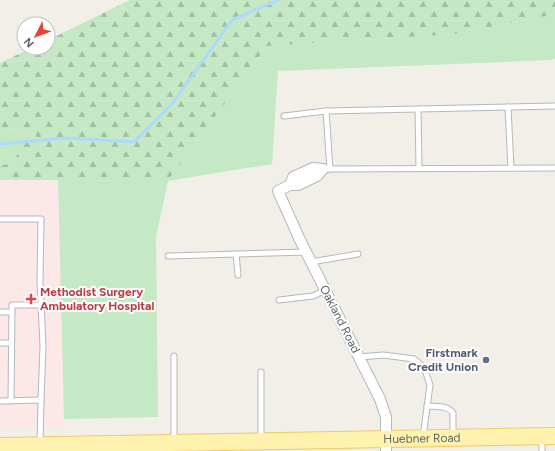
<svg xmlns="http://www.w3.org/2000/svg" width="555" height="451" viewBox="0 0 555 451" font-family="Figtree,sans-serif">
	<defs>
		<pattern id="forest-firs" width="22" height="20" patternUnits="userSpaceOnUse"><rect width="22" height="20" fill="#c5e8c5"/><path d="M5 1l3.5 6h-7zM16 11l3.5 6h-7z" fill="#a3c0a4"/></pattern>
	</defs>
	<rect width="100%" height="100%" fill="#f1efe8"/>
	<!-- medical -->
	<path fill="#fce8e6" d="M58 179 65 425 0 427V180Z"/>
	<!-- green -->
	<g fill="#c5e8c5">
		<path d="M555 14V59L551 60 278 71 272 164 168 181 156 237 158 417 64 419 58 179 168 180 267 46 454 34Z"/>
		<path d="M30 129 40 141 20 153 5 165H0V130Z"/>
	</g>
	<!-- forest -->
	<path fill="url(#forest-firs)" d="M130 0H555V14L454 34 267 46 168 180H0V165H5L20 153 19 144 40 141 30 129 0 130V63L31 48H48V40Z"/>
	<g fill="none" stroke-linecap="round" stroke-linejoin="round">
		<!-- stream -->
		<path stroke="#aadaff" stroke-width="3" d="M0 144 66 138 134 142 172 104 232 20 278 0"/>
		<defs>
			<g id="lane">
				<path d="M508 107 511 168"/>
				<path d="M418 109 419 168"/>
				<path d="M326 111 330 169"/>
				<path d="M284 116 326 111 555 106"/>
				<path d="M323 169 555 168"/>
				<path d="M0 219H41L40 281 43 346 41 400"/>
				<path d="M236 254 238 275"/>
				<path d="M168 256 306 252"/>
				<path d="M311 262 358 254"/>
				<path d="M279 300 313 296 325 290"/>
				<path d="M0 312H12"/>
				<path d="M0 343H11"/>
				<path d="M174 356V442"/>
				<path d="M359 357 383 355 414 359 421 365 426 373 430 385 423 437"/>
				<path d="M261 372V439"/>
				<path d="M0 401 41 400 40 444"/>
				<path d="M11 401 12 305H41"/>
				<path d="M427 406C437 407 447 405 453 413V436"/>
				<path d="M542 438V451"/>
			</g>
			<g id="street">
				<path d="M323 169 317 176 298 185H290L278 191 300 240 380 399 386 417V451"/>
				<path d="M290 185 293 177 313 168 323 169"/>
			</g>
			<g id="primary">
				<path id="s1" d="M0 446 555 436"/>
			</g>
		</defs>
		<!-- lane casing -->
		<use href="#lane" stroke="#b5b8bc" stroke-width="7"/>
		<!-- street casing -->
		<use href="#street" stroke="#b5b8bc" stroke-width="12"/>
		<!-- primary casing -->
		<use href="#primary" stroke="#f2c960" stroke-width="18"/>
		<!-- lane -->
		<use href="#lane" stroke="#fff" stroke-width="5"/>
		<!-- street -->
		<use href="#street" stroke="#fff" stroke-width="10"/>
		<!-- primary -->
		<use href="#primary" stroke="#fff2af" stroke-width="16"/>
	</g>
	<!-- markers -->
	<path fill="#e0444e" stroke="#fff" stroke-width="1.5" d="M29 293h4v4h4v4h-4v4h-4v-4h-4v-4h4z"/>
	<circle fill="#5c6f8a" stroke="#fff" stroke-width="1.5" cx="486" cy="360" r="4"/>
	<g text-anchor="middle" stroke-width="4" stroke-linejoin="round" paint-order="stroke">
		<!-- health labels -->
		<g font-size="12" font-weight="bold" fill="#be3a42" stroke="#fff" text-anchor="start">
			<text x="40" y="296">Methodist Surgery<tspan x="40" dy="14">Ambulatory Hospital</tspan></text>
		</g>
		<!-- street labels -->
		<g font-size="12" fill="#5f6368" stroke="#fff">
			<text transform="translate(340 319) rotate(63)" y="4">Oakland Road</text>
			<text dy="4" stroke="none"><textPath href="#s1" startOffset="422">Huebner Road</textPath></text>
		</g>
		<!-- service labels -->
		<g font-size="12" font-weight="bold" fill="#4e5e75" stroke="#fff" text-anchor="end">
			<text x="478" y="357">Firstmark<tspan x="478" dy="14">Credit Union</tspan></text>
		</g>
	</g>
	<!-- north arrow -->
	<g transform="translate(36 36) rotate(228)"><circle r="19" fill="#ffffff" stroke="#bfc1c3"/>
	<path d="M0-3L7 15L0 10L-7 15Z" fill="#ea4335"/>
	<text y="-6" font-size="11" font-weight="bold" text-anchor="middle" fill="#5f6368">N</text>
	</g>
</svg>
